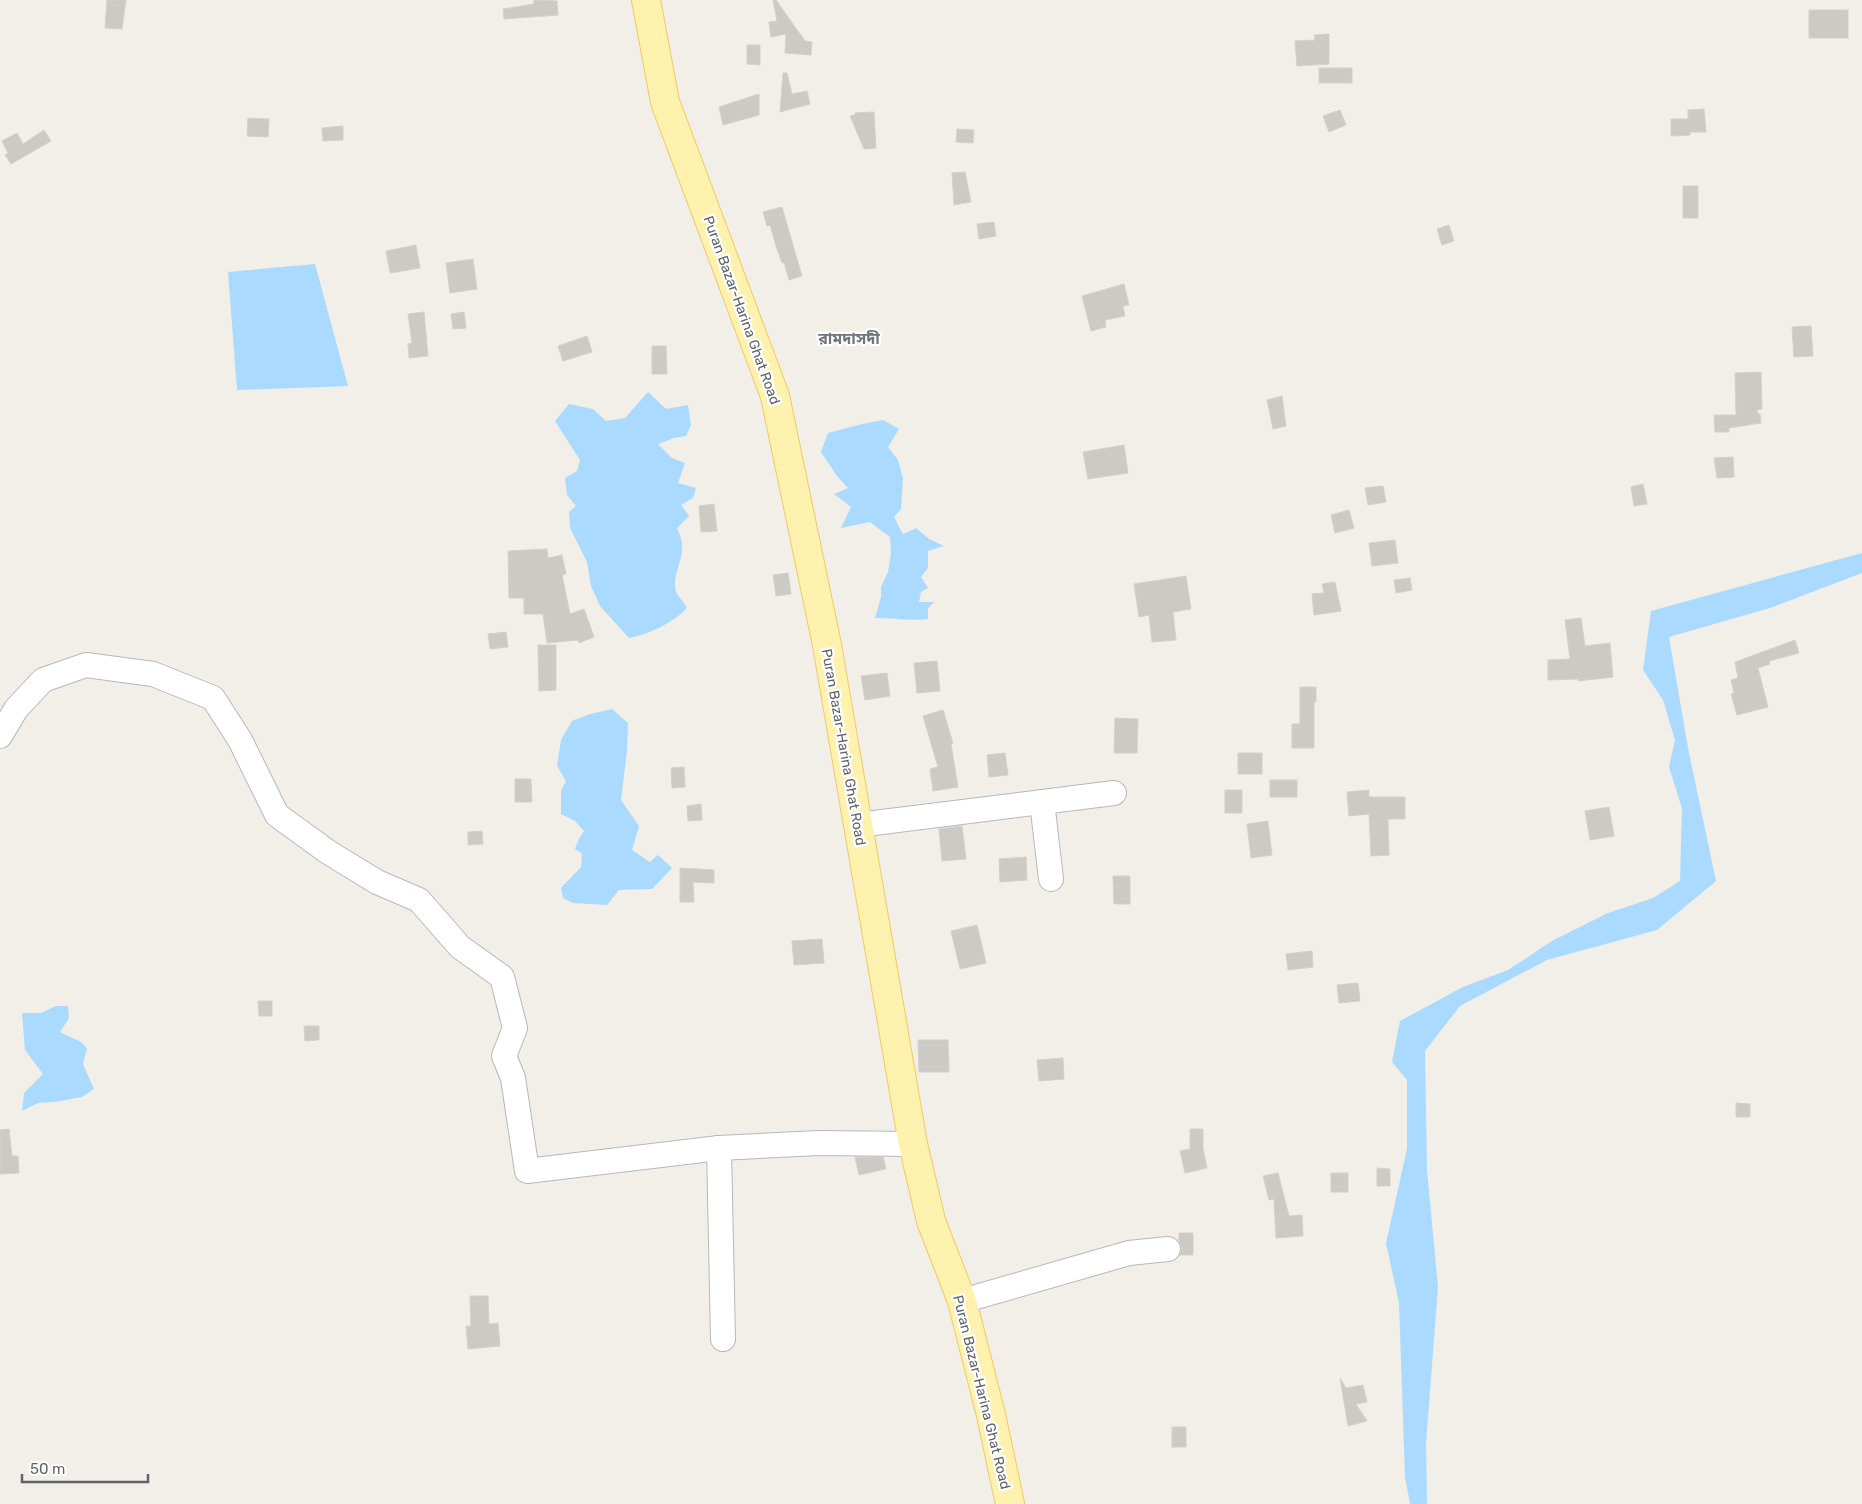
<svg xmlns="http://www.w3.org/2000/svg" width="1862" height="1504" viewBox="0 0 1862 1504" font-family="Rubik,'Noto Sans Bengali',sans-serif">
	<rect width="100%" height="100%" fill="#f1efe8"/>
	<!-- water -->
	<g fill="#aadaff">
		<path d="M315 264 348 386 237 390 228 272Z"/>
		<path d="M648 392 666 409 688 405 691 425 686 436 674 438 658 444 672 458 685 463 678 483 696 488 693 498 681 505 689 516 677 528C679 533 682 539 682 544 684 560 671 576 676 591 678 597 684 602 687 608 673 623 649 634 629 638L600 606 591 586 587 562 570 528 569 512 576 506 567 495 565 478 577 471 580 460 555 421 569 404 593 409 606 421 625 418Z"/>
		<path d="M883 420 899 429 888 447 898 460 903 479 901 509 894 517 903 534 916 528 929 539 944 546 928 551V568L921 577 928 588 921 592 919 602H934L928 608V619C910 621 893 618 875 618L881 597V587L888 572 891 553 890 537 870 522 841 528 851 507 834 494 848 488 837 476 821 452 828 433 862 424Z"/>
		<path d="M1862 553V573L1770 608 1669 637 1688 748 1716 881 1657 930 1547 960 1460 1006 1425 1051 1427 1170 1438 1287 1426 1443 1427 1504H1410L1405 1477 1399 1303 1386 1243 1407 1149V1080L1392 1062 1400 1021 1463 987 1508 970 1552 941 1608 913 1653 898 1680 881 1682 808 1669 767 1675 740 1663 700 1643 670 1651 611Z"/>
		<path d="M612 709 628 723 627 750 621 800 639 826 632 850 650 862 658 855 672 868 652 889 619 890 607 905 573 903 563 898 561 888 581 867 582 854 575 849 579 839 584 831 575 821 561 814V791L566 781 557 766 561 740 572 721 590 714Z"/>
		<path d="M56 1006H68L69 1018 60 1032 81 1042 87 1048 83 1064 94 1089 82 1097 55 1102 38 1103 22 1111 24 1093 43 1074 25 1050 22 1013H41Z"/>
	</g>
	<!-- building -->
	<g fill="#cccac5" stroke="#d6d1c6">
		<path d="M107 0H126L122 29 105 28Z"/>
		<path d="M534 0 557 1 558 15 504 19 503 9 534 4Z"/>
		<path d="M773 0H776L805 41 812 42 811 55 785 53 786 34 771 37 769 22 777 21Z"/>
		<rect x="1809" y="10" width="39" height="28"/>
		<path d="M1329 34V64L1297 66 1295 41 1315 40 1314 35Z"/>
		<path d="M747 45H760V65L747 64Z"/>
		<rect x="1319" y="68" width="33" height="15"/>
		<path d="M783 73H787L792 94 807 91 810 104 780 112Z"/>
		<path d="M759 94V115L723 125 719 107Z"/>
		<path d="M1704 109 1706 132H1690V135L1671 136V119H1688V110Z"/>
		<path d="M1340 110 1346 125 1329 132 1323 116Z"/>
		<path d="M874 112 876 148 864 149 850 116 855 115V113Z"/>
		<path d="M248 118 269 119 268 137 247 136Z"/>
		<path d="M343 126V140L323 141 322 128Z"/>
		<path d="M957 129 974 130 973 143 956 142Z"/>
		<path d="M44 130 51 141 11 164 5 155 8 153 2 141 17 133 23 144Z"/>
		<path d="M965 172 971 202 954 205 952 173Z"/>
		<rect x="1683" y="186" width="15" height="32"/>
		<path d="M782 207 802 276 789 280 784 262 782 263 776 246 770 225 767 226 763 212Z"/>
		<path d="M994 222 996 236 979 239 977 224Z"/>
		<path d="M1449 225 1454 241 1442 245 1437 229Z"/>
		<path d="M416 245 420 268 390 273 386 251Z"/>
		<path d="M473 259 477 289 450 293 446 263Z"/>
		<path d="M1124 284 1129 305 1123 306 1125 316 1105 320 1106 327 1091 331 1082 296Z"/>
		<path d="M424 312 428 356 409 358 408 344 412 343 408 314Z"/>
		<path d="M464 312 466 328 453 329 451 314Z"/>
		<path d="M1811 326 1813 356 1794 357 1792 327Z"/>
		<path d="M587 336 592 352 563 361 558 346Z"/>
		<path d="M652 346H666L667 374H652Z"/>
		<path d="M1761 372 1762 409 1757 410 1758 414H1760L1761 423 1729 428V432H1715L1714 415H1736L1735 373Z"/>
		<path d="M1282 396 1286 426 1273 429 1267 400Z"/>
		<path d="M1124 445 1128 473 1088 479 1083 452Z"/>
		<path d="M1733 457 1734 477 1717 478 1714 458Z"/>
		<path d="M1643 484 1647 504 1634 506 1631 487Z"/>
		<path d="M1383 486 1386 502 1368 505 1365 488Z"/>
		<path d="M714 504 717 531 701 532 699 506Z"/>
		<path d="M1349 510 1354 528 1335 533 1331 515Z"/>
		<path d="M1395 540 1398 563 1372 566 1369 543Z"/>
		<path d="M547 549 548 558 562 555 566 574 562 575 570 614 584 609 594 637 579 643 578 640 547 643 543 614H524V598H509L508 551Z"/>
		<path d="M788 573 791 594 776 596 773 575Z"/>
		<path d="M1186 576 1191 609 1173 612 1176 640 1152 642 1149 615 1139 617 1134 584Z"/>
		<path d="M1410 578 1412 590 1396 593 1394 580Z"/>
		<path d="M1335 582 1341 611 1314 615 1312 594 1324 593 1322 584Z"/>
		<path d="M1581 618 1585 646 1610 643 1613 677 1578 681V679L1548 680V660L1570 659 1565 620Z"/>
		<path d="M506 632 508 647 490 649 488 634Z"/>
		<path d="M1795 640 1799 653 1769 661 1770 664 1758 668 1768 707 1737 715 1731 694 1734 693 1731 680 1738 678 1735 662Z"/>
		<path d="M538 645H556V690L539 691Z"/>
		<path d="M937 661 940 691 917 693 914 663Z"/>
		<path d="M887 673 890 696 865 700 861 676Z"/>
		<path d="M1300 687H1316V702H1314V748H1292V724H1300Z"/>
		<path d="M943 710 953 743 951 744 958 787 933 791 930 769 938 767 923 716Z"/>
		<path d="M1115 718 1138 719 1137 753H1114Z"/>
		<path d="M1005 753 1008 775 989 777 987 755Z"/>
		<rect x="1238" y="753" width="24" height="21"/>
		<path d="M684 767 685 787 672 788 671 768Z"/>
		<path d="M515 779H531L532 802H515Z"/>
		<rect x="1270" y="780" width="27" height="17"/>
		<rect x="1225" y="790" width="17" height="23"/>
		<path d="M1369 790V797H1405V819H1388L1389 855 1371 856 1369 814 1349 816 1347 792Z"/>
		<path d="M701 804 702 820 688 821 687 806Z"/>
		<path d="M1609 807 1614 836 1590 840 1585 811Z"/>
		<path d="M1268 821 1272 855 1251 858 1247 824Z"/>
		<path d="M962 826 966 859 942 861 939 829Z"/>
		<path d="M482 831 483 844 468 845V832Z"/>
		<path d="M1026 857 1027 880 1000 882 999 859Z"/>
		<path d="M680 868 714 870V883L693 882 694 902H680Z"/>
		<path d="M1113 876H1130V904H1114Z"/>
		<path d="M977 925 986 963 960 969 951 931Z"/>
		<path d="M822 939 824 963 794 965 792 941Z"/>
		<path d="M1312 951 1313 967 1288 970 1286 954Z"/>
		<path d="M1358 983 1360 1001 1339 1003 1337 985Z"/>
		<path d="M258 1001H272V1016H259Z"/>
		<path d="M304 1026H319V1040L305 1041Z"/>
		<path d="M918 1040H948L949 1072H919Z"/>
		<path d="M1063 1058 1064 1079 1039 1081 1037 1060Z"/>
		<path d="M1736 1103 1750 1104V1117H1736Z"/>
		<path d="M9 1129 12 1156H18L19 1173 0 1174V1130Z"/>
		<path d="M1190 1129H1203V1149L1207 1168 1185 1173 1180 1151 1190 1149Z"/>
		<path d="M855 1157H883L886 1169 859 1175Z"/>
		<path d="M1377 1168 1390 1169V1186H1377Z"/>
		<path d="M1278 1173 1289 1216 1302 1215 1303 1236 1276 1238 1274 1199 1269 1200 1263 1176Z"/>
		<rect x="1331" y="1173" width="17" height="19"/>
		<path d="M1179 1233H1193V1255H1180L1182 1248 1179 1240Z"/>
		<path d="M470 1296H488L489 1324 498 1323 500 1346 468 1349 466 1326H471Z"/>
		<path d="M1340 1378 1346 1388 1363 1385 1367 1402 1356 1404 1367 1421 1348 1426Z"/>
		<rect x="1172" y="1427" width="14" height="20"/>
	</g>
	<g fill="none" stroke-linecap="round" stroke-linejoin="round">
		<defs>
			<g id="minor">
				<path d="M0 736 16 709 43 680 86 665 153 674 213 698 240 740 277 815 328 852 377 882 419 900 460 947 502 977 515 1028 504 1056 513 1078 527 1171 719 1148 818 1143 913 1144"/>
				<path d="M1042 802 1051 879"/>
				<path d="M858 825 1114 793"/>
				<path d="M719 1148 723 1339"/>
				<path d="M962 1301 1129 1253 1168 1249"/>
			</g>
			<path id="major" d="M646 0 665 102 775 396 827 645 913 1144 931 1221 962 1301 991 1415 1010 1504"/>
		</defs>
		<!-- minor casing -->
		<use href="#minor" stroke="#b5b8bc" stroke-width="26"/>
		<!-- major casing -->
		<use href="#major" stroke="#f2c960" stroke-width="30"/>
		<!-- minor -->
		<use href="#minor" stroke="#fff" stroke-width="24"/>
		<!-- major -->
		<use href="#major" stroke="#fff2af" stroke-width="28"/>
	</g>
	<g text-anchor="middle" stroke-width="4.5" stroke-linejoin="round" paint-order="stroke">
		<!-- street labels -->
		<g font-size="14" fill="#5f6368" stroke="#fff">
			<text transform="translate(742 310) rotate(70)" y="5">Puran Bazar-Harina Ghat Road</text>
			<text transform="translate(844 747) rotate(80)" y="5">Puran Bazar-Harina Ghat Road</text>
			<text transform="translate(982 1392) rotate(76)" y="5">Puran Bazar-Harina Ghat Road</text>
		</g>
		<!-- quarter labels -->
		<g font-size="16" font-weight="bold" fill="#70757a" stroke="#fff">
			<text x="849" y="344">রামদাসদী</text>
		</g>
	</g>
	<!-- scale -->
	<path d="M22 1474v8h126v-8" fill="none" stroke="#5f6368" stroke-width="2.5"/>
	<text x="30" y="1474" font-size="15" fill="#5f6368" stroke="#ffffff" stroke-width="4" paint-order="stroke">50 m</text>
</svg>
